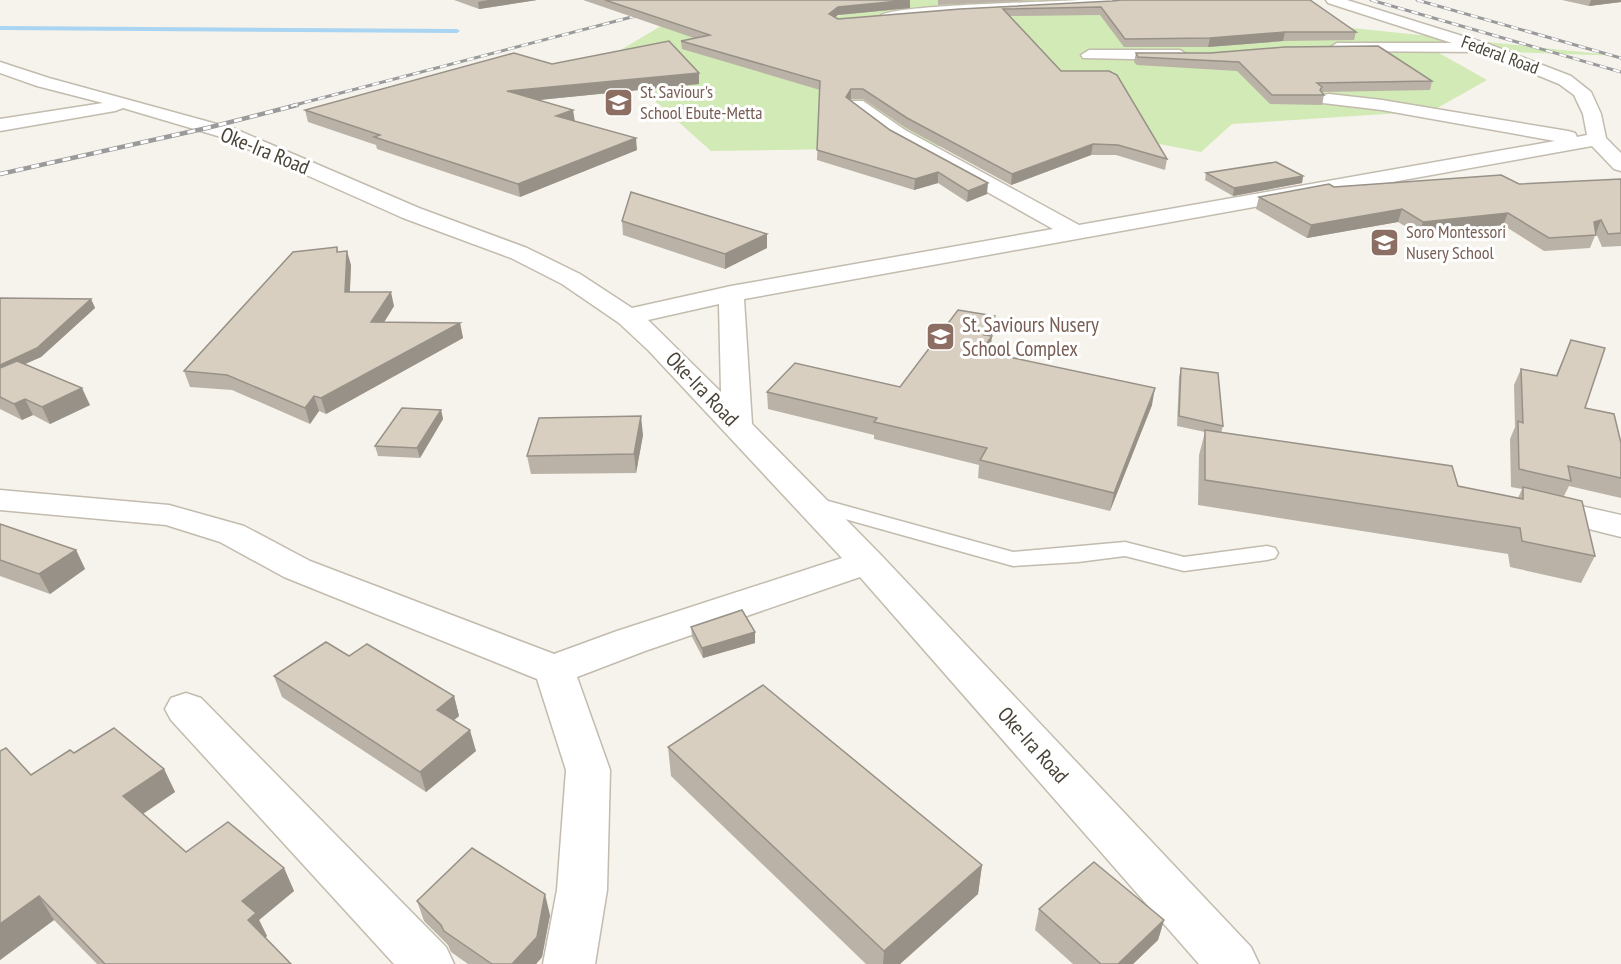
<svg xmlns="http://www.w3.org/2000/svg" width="1621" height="964" viewBox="0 0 1621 964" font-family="'PT Sans Narrow',sans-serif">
	<rect width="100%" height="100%" fill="#f6f3ec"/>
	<!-- green -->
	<path fill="#d2eab5" d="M816 0H1083L1621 56 1432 49 1487 80 1432 111 1232 124 1201 152 1122 137 900 148 711 151 607 58 661 26 781 29 850 13Z"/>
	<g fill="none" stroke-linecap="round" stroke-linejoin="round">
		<!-- stream -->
		<path fill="#a9d4f2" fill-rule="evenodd" d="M0 26 457 29 460 31 457 33 0 30Z"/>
		<defs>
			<path id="lane" d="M810 496 1013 552 1125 542 1184 557 1267 546 1275 548 1278 553 1275 558 1267 560 1184 571 1125 556 1078 562 1013 566 802 507 799 502 802 497Z"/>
			<g id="street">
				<path d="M1078 0H1138L1131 4 1101 7 887 20 880 16C890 5 1052 2 1078 0Z"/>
				<path d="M1326 0H1347L1488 44 1571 76 1591 92 1601 114 1606 138 1621 153V171L1614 169 1592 146 744 299 752 424 880 554 1251 947 1259 964H1199L860 577 645 651 577 677 610 770 607 890 595 964H543L557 890 566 770 537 679 284 577 220 542 166 525 0 510V490L169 505 244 526 310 561 554 654 617 631 842 558 649 351 619 323 562 284 511 258 403 218 221 137 123 108 115 111 0 131V119L103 103 37 86 0 73V62L49 78 235 129 419 208 527 248 580 274 632 308 731 286 1053 229 891 138 851 109 848 105 851 101H863L905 130 1079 225 1555 141 1382 110 1323 103 1320 99 1323 95 1329 94 1382 100 1568 131 1575 133 1577 137 1587 135 1583 114 1574 95 1559 84 1480 52 1331 51 1329 48 1337 43H1452L1328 3ZM719 304 721 392 648 320Z"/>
				<path d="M1089 50H1180L1188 55 1180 60 1083 58 1081 55Z"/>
				<path d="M1541 497 1621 515V537L1529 514 1524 507 1529 500Z"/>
				<path d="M186 693 201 698 446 947 454 964H394L171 720 165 709 171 698Z"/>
			</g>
		</defs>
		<!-- lane casing -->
		<use href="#lane" stroke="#c2bbae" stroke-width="3"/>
		<!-- street casing -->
		<use href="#street" stroke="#c2bbae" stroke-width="3"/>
		<!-- lane -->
		<use href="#lane" fill="#fff" fill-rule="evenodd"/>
		<!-- street -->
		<use href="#street" fill="#fff" fill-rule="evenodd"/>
		<defs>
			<g id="rail-far1">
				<path d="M1371 0 1621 72"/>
				<path d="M1417 0 1621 58"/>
				<path d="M291 106 647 13"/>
			</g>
			<path id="rail" d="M0 174 207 128 297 105"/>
		</defs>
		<!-- rail-far1 casing -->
		<use href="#rail-far1" stroke="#9a9a9a" stroke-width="3"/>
		<!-- rail casing -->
		<use href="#rail" stroke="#9a9a9a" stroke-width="4.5"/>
		<!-- rail-far1 -->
		<use href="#rail-far1" stroke="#fff" stroke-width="2" stroke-dasharray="7" stroke-linecap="butt"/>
		<!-- rail -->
		<use href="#rail" stroke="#fff" stroke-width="3" stroke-dasharray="8" stroke-linecap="butt"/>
	</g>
	<!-- wall -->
	<g fill="#bab2a6">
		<path d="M454 0H537L479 9Z"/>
		<path d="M583 0H910V8L838 15 835 17 838 19 1112 1 1356 32 1354 40 1283 41 1208 47H1124L1100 15 1010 16 1061 71 1167 159 1165 170 1116 155H1091L1011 185 906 128 863 99H851L850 100 890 130 987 194 967 202 938 183 914 190 817 160 820 90 682 49 681 41 694 38Z"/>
		<path d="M938 0H1037L938 5Z"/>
		<path d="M1562 0H1621V2L1589 6Z"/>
		<path d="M1136 53H1210L1432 81 1430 90 1321 92 1324 95 1322 105 1270 104 1237 71 1137 65 1134 62Z"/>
		<path d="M552 64 699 84 538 100 574 121 637 150 520 197 377 149 376 145 308 122 305 110Z"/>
		<path d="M1206 173 1303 176 1302 183 1233 196 1205 180Z"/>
		<path d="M1621 179V246L1602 247 1596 233 1590 248 1544 251 1503 225 1418 234 1398 222 1307 238 1256 209 1259 197 1334 187 1519 184Z"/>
		<path d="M622 221 767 234V248L725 269 623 235Z"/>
		<path d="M337 247 338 252 351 265 350 292 394 306 384 322 460 323 463 338 326 414 319 411 310 424 232 390 190 387 184 371Z"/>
		<path d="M0 298 91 299 95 308 41 357 25 364 90 405 50 424 33 415 22 420 0 409Z"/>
		<path d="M993 333 991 336 990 353 1152 405 1110 511 978 478 979 465 874 439V435L768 409 767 392 900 387Z"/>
		<path d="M1571 340 1585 408 1621 443V498L1569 486 1564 496 1595 556 1581 583 1510 567 1508 554 1198 505 1199 455 1205 432 1177 426 1179 377 1181 368 1223 426 1221 433 1458 486 1518 498 1522 489 1511 487 1510 439 1515 427 1514 385 1521 369 1556 375Z"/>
		<path d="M441 410 443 419 420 458 378 456 375 446Z"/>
		<path d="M643 435 636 473 531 474 527 456Z"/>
		<path d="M0 524 76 550 85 569 50 594 0 576Z"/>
		<path d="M691 627 755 643 703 658 692 637Z"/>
		<path d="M349 656 454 696 459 716 454 720 476 751 426 792 282 697 274 676Z"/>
		<path d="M668 747 982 865 978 894 900 964H866L671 776Z"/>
		<path d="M0 751 31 775 74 753 164 769 175 792 143 814 186 852 284 868 294 891 259 920 267 936 265 938 291 964H97L54 920 0 960Z"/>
		<path d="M417 901 550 915 542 957 536 964H468L451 952 448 945 424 921Z"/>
		<path d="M1039 909 1164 920 1158 940 1133 964H1073L1035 930Z"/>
	</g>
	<!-- shaded-wall -->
	<g fill="#979187">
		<path d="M488 0H537L479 9 478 2Z"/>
		<path d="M910 0V8L838 15 829 22V14L838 7Z"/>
		<path d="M1591 0H1621V2L1589 6Z"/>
		<path d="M1285 32 1283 41 1208 47 1210 38Z"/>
		<path d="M699 73V84L509 103 507 91Z"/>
		<path d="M851 89V99L846 106V97Z"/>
		<path d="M573 110 575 122 556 116Z"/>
		<path d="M636 138 637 150 520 197 518 184Z"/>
		<path d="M1093 144 1091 155 1011 185 1012 174Z"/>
		<path d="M938 172V183L914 190 915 179Z"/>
		<path d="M1303 176 1302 183 1233 196 1234 188Z"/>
		<path d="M988 183 987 194 967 202 968 191Z"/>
		<path d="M1402 209 1398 222 1307 238 1311 225Z"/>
		<path d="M1508 213 1503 225 1418 234 1423 222Z"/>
		<path d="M1601 220 1596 233 1588 235 1594 222Z"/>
		<path d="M767 234V248L725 269V254Z"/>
		<path d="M347 251 351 265 349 306 345 292Z"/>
		<path d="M391 292 394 306 375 337 371 322Z"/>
		<path d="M91 299 95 308 41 357 0 375V365Z"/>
		<path d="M995 316 993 333 989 340 992 336 990 353 980 368 984 335Z"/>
		<path d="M460 323 463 338 326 414 321 398Z"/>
		<path d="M82 388 90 405 50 424 42 407Z"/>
		<path d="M1155 388 1152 405 1110 511 1114 493Z"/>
		<path d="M314 396 319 411 310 424 305 408Z"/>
		<path d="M25 399 33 415 22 420 14 404Z"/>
		<path d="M441 410 443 419 420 458 417 448Z"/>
		<path d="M641 416 643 435 636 473 634 454Z"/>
		<path d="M76 550 85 569 50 594 39 574Z"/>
		<path d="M755 632V643L703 658 702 648Z"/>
		<path d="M454 696 459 716 442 730 437 710Z"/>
		<path d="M470 730 476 751 426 792 420 772Z"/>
		<path d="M164 769 175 792 135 819 123 796Z"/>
		<path d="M982 865 978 894 900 964H883L884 951Z"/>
		<path d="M284 868 294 891 259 920 267 936 259 943 248 920 242 901Z"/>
		<path d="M545 894 550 915 542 957 536 964H512Z"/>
		<path d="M39 896 54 920 0 960V924Z"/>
		<path d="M1164 920 1158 940 1133 964H1118Z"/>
	</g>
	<!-- building -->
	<g fill="#d8cfc1" stroke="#979187" stroke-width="1.5">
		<path d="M605 0H909L838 7 829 14 838 19 960 9 1112 1 1122 0H1310L1356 32H1285L1210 38 1125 39 1101 7 1003 9 1061 71H1109L1117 75 1167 159 1118 145 1093 144 1012 174 907 118 863 89H851L846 97 890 130 988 183 968 191 938 172 915 179 817 150 820 81 681 41 710 35Z"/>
		<path d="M669 41 699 73 507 91 573 110 556 116 636 138 518 184 374 137 380 135 305 110 514 53 552 64Z"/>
		<path d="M1378 46 1432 81 1317 83 1322 87 1320 90 1324 95H1272L1239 62 1138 57 1136 53H1210L1285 47Z"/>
		<path d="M1276 162 1303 176 1234 188 1206 173Z"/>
		<path d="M1501 175 1519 184 1621 179V233L1608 234 1601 220 1594 222 1596 235 1549 238 1508 213 1423 222 1402 209 1311 225 1259 197 1329 184 1334 187Z"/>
		<path d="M631 192 767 234 725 254 622 221Z"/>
		<path d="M337 247V252L347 251 345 292H391L371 322 460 323 321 398 314 396 305 408 227 375 184 371 293 252Z"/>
		<path d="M0 298 91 299 37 348 0 365Z"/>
		<path d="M958 310 995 316 984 335 992 336 981 351 1155 388 1114 493 980 460 987 448 874 422 877 418 767 392 795 363 900 387Z"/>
		<path d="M1571 340 1605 348 1585 408 1614 414 1621 443V478L1568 466 1571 481 1519 469 1518 421 1523 423 1521 369 1557 376Z"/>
		<path d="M17 361 82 388 42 407 25 399 14 404 0 397V368Z"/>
		<path d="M1181 368 1218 373 1223 426 1179 416Z"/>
		<path d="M402 408 441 410 417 448 375 446Z"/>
		<path d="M641 416 634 454 527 456 539 418Z"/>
		<path d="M1205 430 1452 466 1458 486 1523 499V487L1582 501 1595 556 1522 541 1520 528 1205 480Z"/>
		<path d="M0 524 76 550 39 574 0 560Z"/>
		<path d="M742 610 755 632 702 648 691 627Z"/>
		<path d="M326 642 349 656 367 644 454 696 437 710 470 730 420 772 274 676Z"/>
		<path d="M763 685 982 865 884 951 668 747Z"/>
		<path d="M114 728 164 769 123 796 186 852 228 822 284 868 242 901 256 913 248 920 291 964H105L39 896 0 924V751L6 748 31 775 70 750 74 753Z"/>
		<path d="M472 848 545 894 537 937 512 964H492L444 931 441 925 417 901Z"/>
		<path d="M1094 862 1164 920 1118 964H1101L1039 909Z"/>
	</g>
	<!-- icons -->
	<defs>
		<symbol id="school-square" viewBox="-11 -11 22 22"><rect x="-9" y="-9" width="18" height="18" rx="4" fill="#8d6e63" stroke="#fff"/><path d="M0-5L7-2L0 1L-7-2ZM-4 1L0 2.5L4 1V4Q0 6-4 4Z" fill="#fff"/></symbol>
	</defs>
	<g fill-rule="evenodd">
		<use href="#school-square" x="602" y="86" width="33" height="33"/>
		<use href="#school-square" x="1368" y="226" width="33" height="33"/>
		<use href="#school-square" x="924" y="320" width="33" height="33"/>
	</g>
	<g text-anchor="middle" stroke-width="6" stroke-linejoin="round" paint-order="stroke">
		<!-- far-street labels -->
		<g font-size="18" fill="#4b4439" stroke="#fff">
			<text transform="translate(1500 55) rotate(20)" y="6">Federal Road</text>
		</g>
		<!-- far-education labels -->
		<g font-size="18" fill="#785e54" stroke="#fff" text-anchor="start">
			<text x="640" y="98">St. Saviour's<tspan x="640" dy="21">School Ebute-Metta</tspan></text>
			<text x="1406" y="238">Soro Montessori<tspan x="1406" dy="21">Nusery School</tspan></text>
		</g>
		<!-- street labels -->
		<g font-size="21" fill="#4b4439" stroke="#fff">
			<text transform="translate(265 151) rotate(22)" y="7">Oke-Ira Road</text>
			<text transform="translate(702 389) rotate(46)" y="7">Oke-Ira Road</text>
			<text transform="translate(1033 745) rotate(48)" y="7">Oke-Ira Road</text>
		</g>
		<!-- education labels -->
		<g font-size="21" fill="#785e54" stroke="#fff" text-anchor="start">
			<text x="962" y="332">St. Saviours Nusery<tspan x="962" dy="24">School Complex</tspan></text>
		</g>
	</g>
</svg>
